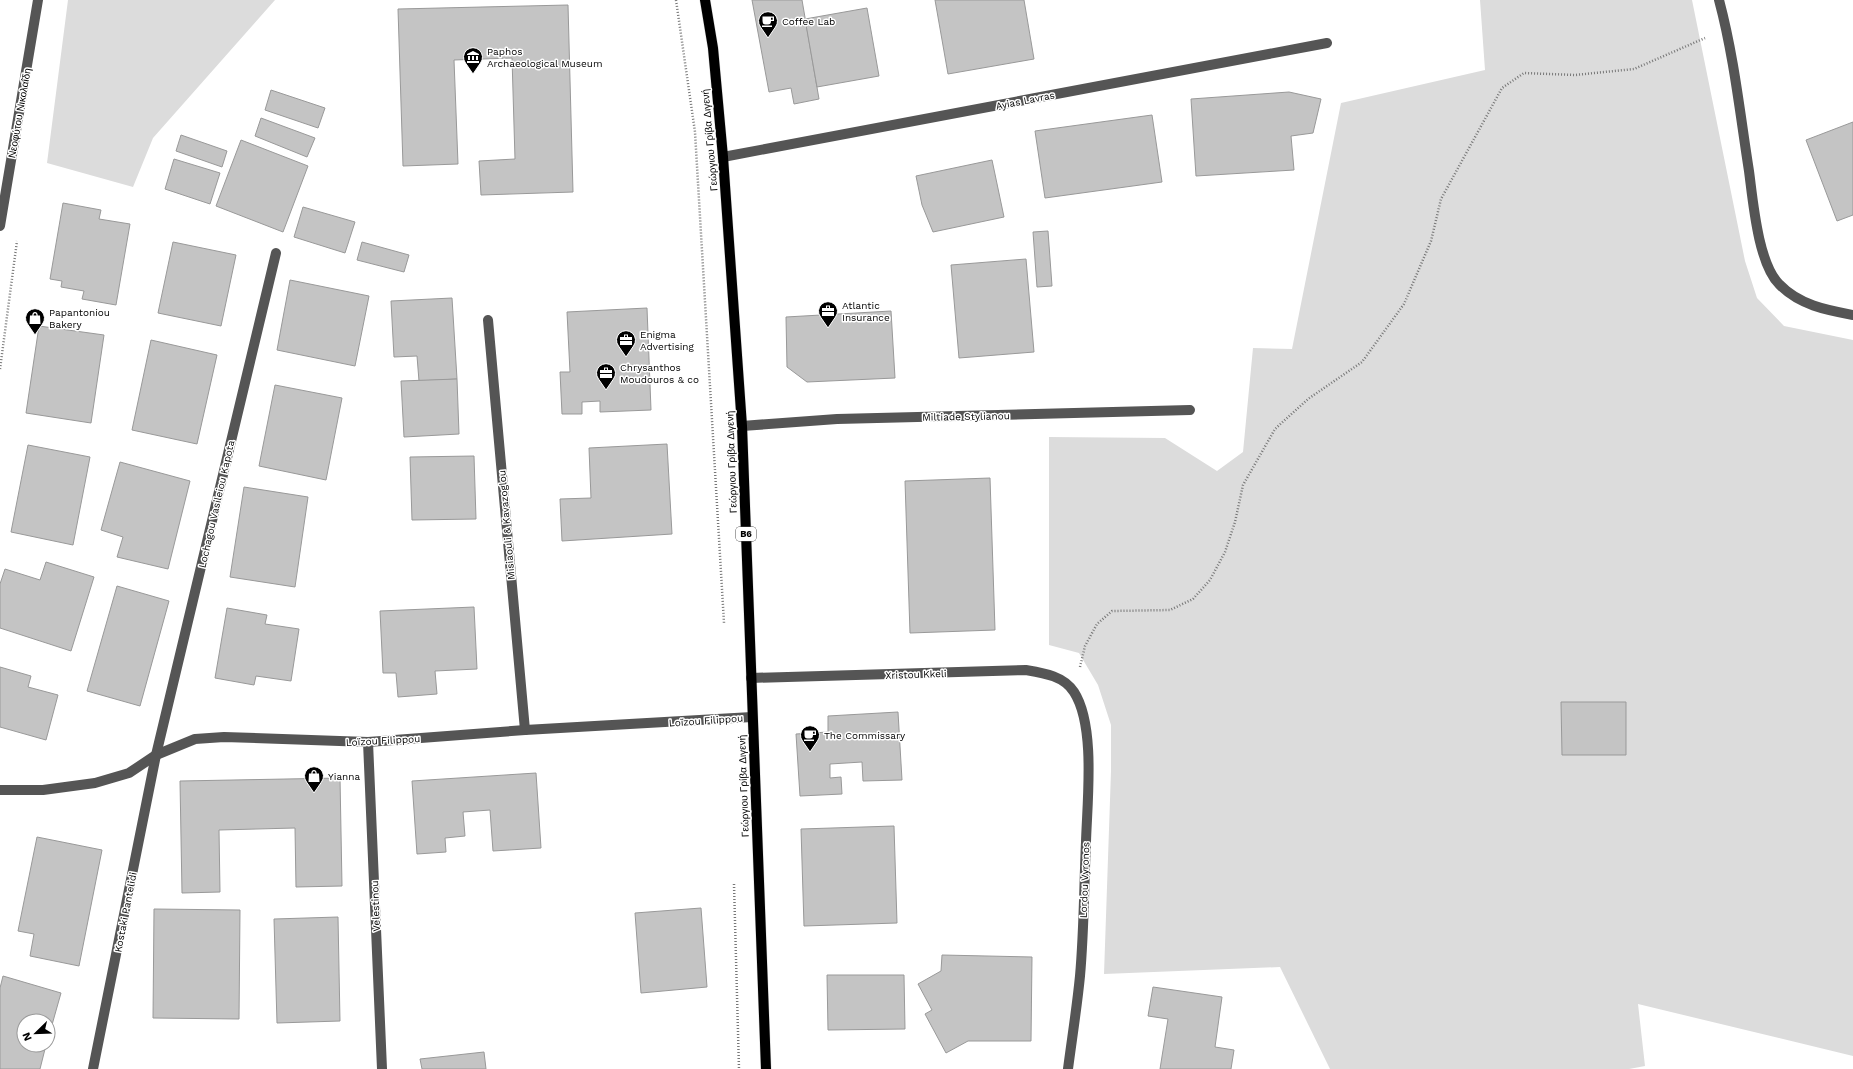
<svg xmlns="http://www.w3.org/2000/svg" width="1853" height="1069" viewBox="0 0 1853 1069" font-family="'Work Sans',sans-serif">
	<rect width="100%" height="100%" fill="#fff"/>
	<!-- green -->
	<g fill="#dcdcdc">
		<path d="M68 0H275L153 138 133 187 47 163Z"/>
		<path d="M1480 0H1692L1745 261 1757 298 1784 326 1853 340V1056L1638 1004 1645 1066 1629 1069H1330L1280 967 1104 974 1111 771V725L1098 685 1079 653 1049 645V437L1165 438 1217 471 1243 452 1253 348 1292 349 1341 103 1485 70Z"/>
	</g>
	<!-- building -->
	<g fill="#c4c4c4" stroke="#999">
		<path d="M752 0H802L819 99 794 104 791 88 769 92Z"/>
		<path d="M935 0H1024L1034 59 948 74Z"/>
		<path d="M568 5 573 192 481 195 479 161 515 159 512 58 454 60 458 164 403 166 398 9Z"/>
		<path d="M867 8 879 76 817 87 805 19Z"/>
		<path d="M271 90 325 108 318 128 265 110Z"/>
		<path d="M1289 92 1321 99 1313 133 1291 136 1294 170 1196 176 1191 99Z"/>
		<path d="M1152 115 1162 182 1045 198 1035 131Z"/>
		<path d="M261 118 315 138 307 157 255 136Z"/>
		<path d="M1853 122V215L1837 221 1806 140Z"/>
		<path d="M181 135 227 151 222 167 176 151Z"/>
		<path d="M241 140 308 166 283 232 216 206Z"/>
		<path d="M174 159 220 173 210 204 165 189Z"/>
		<path d="M992 160 1004 217 933 232 922 205 916 176Z"/>
		<path d="M63 203 101 210 99 219 130 224 116 305 82 299 84 291 61 287 62 281 50 279Z"/>
		<path d="M303 207 355 222 345 253 294 237Z"/>
		<path d="M1048 231 1052 286 1037 287 1033 232Z"/>
		<path d="M173 242 236 255 221 326 158 313Z"/>
		<path d="M362 242 409 255 404 272 357 260Z"/>
		<path d="M1026 259 1034 352 959 358 951 265Z"/>
		<path d="M290 280 369 296 355 366 277 350Z"/>
		<path d="M452 298 457 379 419 381 417 356 394 357 391 301Z"/>
		<path d="M647 308 651 410 600 412V401L582 402V414H562L560 372H570L567 312Z"/>
		<path d="M891 311 895 378 807 382 787 367 786 317Z"/>
		<path d="M39 326 104 335 91 423 26 413Z"/>
		<path d="M151 340 217 355 197 444 132 430Z"/>
		<path d="M457 379 459 434 404 437 401 381Z"/>
		<path d="M275 385 342 398 326 480 259 466Z"/>
		<path d="M667 444 672 534 562 541 560 499 591 498 589 448Z"/>
		<path d="M28 445 90 457 73 545 11 532Z"/>
		<path d="M474 456 476 519 412 520 410 457Z"/>
		<path d="M120 462 190 481 168 569 117 557 123 537 101 530Z"/>
		<path d="M990 478 995 630 910 633 905 481Z"/>
		<path d="M244 487 308 497 295 587 230 577Z"/>
		<path d="M46 562 94 577 71 651 0 628V584L5 569 40 580Z"/>
		<path d="M117 586 169 601 140 706 87 691Z"/>
		<path d="M474 607 477 669 435 671 437 694 398 697 396 673H383L380 611Z"/>
		<path d="M227 608 267 615 265 624 299 629 291 681 256 676 254 685 215 678Z"/>
		<path d="M0 667 31 676 28 687 58 695 46 740 0 727Z"/>
		<path d="M1561 702H1626V755H1562Z"/>
		<path d="M898 712 902 780 863 781 862 762 830 764V778L841 777 842 794 800 796 796 734 828 732V716Z"/>
		<path d="M536 773 541 848 493 851 490 810 463 812 465 836 445 838 446 852 417 854 412 781Z"/>
		<path d="M340 778 342 886 296 887 295 828 219 830 220 892 182 893 180 781Z"/>
		<path d="M894 826 897 923 804 926 801 829Z"/>
		<path d="M37 837 102 850 79 966 30 956 34 934 18 931Z"/>
		<path d="M701 908 707 987 641 993 635 913Z"/>
		<path d="M154 909 240 910 239 1019 153 1018Z"/>
		<path d="M338 917 340 1021 277 1023 274 919Z"/>
		<path d="M942 955 1032 957 1031 1041H968L946 1053 925 1014 932 1010 918 984 941 971Z"/>
		<path d="M827 975H904L905 1029 828 1030Z"/>
		<path d="M3 976 61 993 48 1039V1021H24V1045H46L40 1069H0V988Z"/>
		<path d="M1153 987 1222 997 1215 1047 1234 1050 1231 1069H1160L1168 1019 1148 1016Z"/>
		<path d="M484 1052 486 1069H422L420 1059Z"/>
	</g>
	<g fill="none" stroke-linecap="round" stroke-linejoin="round">
		<defs>
			<path id="major" d="M705 0 713 48 723 157 742 426 766 1069"/>
		</defs>
		<!-- major casing -->
		<use href="#major" stroke="#dbdbdb" stroke-width="11"/>
		<!-- path -->
		<g stroke="#777" stroke-width="2.5" stroke-dasharray="1 2" stroke-linecap="butt">
			<path d="M676 0 695 132 724 623"/>
			<path d="M0 369 17 241"/>
			<path d="M1080 667 1085 646 1097 624 1112 611 1170 610 1193 599 1210 580 1225 552 1235 522 1243 485 1275 429 1308 399 1362 362 1404 304 1431 241 1441 199 1502 88 1524 73 1575 75 1634 69 1705 38"/>
			<path d="M734 884 739 1069"/>
		</g>
		<!-- minor -->
		<g stroke="#555" stroke-width="10">
			<path d="M1719 0C1734 56 1740 114 1749 171 1753 201 1758 263 1779 284 1799 305 1826 310 1853 315"/>
			<path d="M723 157 1327 43"/>
			<path d="M0 226 38 0"/>
			<path d="M488 320 525 730"/>
			<path d="M742 426 837 419 1190 410"/>
			<path d="M751 678 1026 670C1044 673 1064 676 1074 692 1096 726 1087 803 1086 842 1084 886 1084 932 1080 976 1077 1007 1072 1038 1068 1069"/>
			<path d="M368 742 382 1069"/>
			<path d="M0 790H43L95 783 129 773 156 755 195 739 224 737 368 742 525 730 752 717"/>
			<path d="M93 1069 156 755 276 253"/>
		</g>
		<!-- major -->
		<use href="#major" stroke="#000" stroke-width="10"/>
	</g>
	<!-- icons -->
	<defs>
		<symbol id="cafe-pin" viewBox="-11 -11 22 30"><path d="M0 17L-7.5 6A9.5 9.5 0 1 1 7.5 6Z" fill="#000" stroke="#fff"/><path d="M-5.5-4.5H6V0H3Q3 3.5 0 3.5H-2.5Q-5.5 3.5-5.5 0ZM3-3.2v2h1.7v-2ZM-6 4.5H4V6H-6Z" fill="#fff"/></symbol>
		<symbol id="museum-pin" viewBox="-11 -11 22 30"><path d="M0 17L-7.5 6A9.5 9.5 0 1 1 7.5 6Z" fill="#000" stroke="#fff"/><path d="M0-6L6-3V-2H-6V-3ZM-5-1h2V3h-2ZM-1-1h2V3h-2ZM3-1h2V3H3ZM-6 4H6V6H-6Z" fill="#fff"/></symbol>
		<symbol id="office-pin" viewBox="-11 -11 22 30"><path d="M0 17L-7.5 6A9.5 9.5 0 1 1 7.5 6Z" fill="#000" stroke="#fff"/><path d="M-6-3h4V-5.5h4V-3h4V5H-6ZM-1-4.5V-3h2v-1.5ZM-6 0V1H6V0Z" fill="#fff"/></symbol>
		<symbol id="shop-pin" viewBox="-11 -11 22 30"><path d="M0 17L-7.5 6A9.5 9.5 0 1 1 7.5 6Z" fill="#000" stroke="#fff"/><path d="M-5-2.5h2.3a2.7 3.5 0 0 1 5.4 0H5L5.5 6h-11ZM-1.5-2.5h3a1.5 2.3 0 0 0-3 0Z" fill="#fff"/></symbol>
	</defs>
	<g fill-rule="evenodd">
		<use href="#cafe-pin" x="757" y="10" width="22" height="30"/>
		<use href="#museum-pin" x="462" y="46" width="22" height="30"/>
		<use href="#office-pin" x="817" y="300" width="22" height="30"/>
		<use href="#shop-pin" x="24" y="307" width="22" height="30"/>
		<use href="#office-pin" x="615" y="329" width="22" height="30"/>
		<use href="#office-pin" x="595" y="362" width="22" height="30"/>
		<use href="#cafe-pin" x="799" y="724" width="22" height="30"/>
		<use href="#shop-pin" x="303" y="765" width="22" height="30"/>
	</g>
	<g text-anchor="middle" stroke-width="3" stroke-linejoin="round" paint-order="stroke">
		<!-- shield labels -->
		<rect fill="#fff" stroke="#4c4c4c" stroke-width="1" x="736" y="527" width="20" height="14" rx="3"/>
		<g font-size="9" font-weight="bold" fill="#000">
			<text x="746" y="537">B6</text>
		</g>
		<!-- poi labels -->
		<g font-size="10" fill="#000" stroke="#fff" text-anchor="start">
			<text x="782" y="25">Coffee Lab</text>
			<text x="487" y="55">Paphos<tspan x="487" dy="12">Archaeological Museum</tspan></text>
			<text x="842" y="309">Atlantic<tspan x="842" dy="12">Insurance</tspan></text>
			<text x="49" y="316">Papantoniou<tspan x="49" dy="12">Bakery</tspan></text>
			<text x="640" y="338">Enigma<tspan x="640" dy="12">Advertising</tspan></text>
			<text x="620" y="371">Chrysanthos<tspan x="620" dy="12">Moudouros &amp; co</tspan></text>
			<text x="824" y="739">The Commissary</text>
			<text x="328" y="780">Yianna</text>
		</g>
		<!-- street labels -->
		<g font-size="10" fill="#000" stroke="#fff">
			<text transform="translate(1025 100) rotate(-11)" y="4">Ayias Lavras</text>
			<text transform="translate(19 113) rotate(-80)" y="4">Νεοφύτου Νικολαΐδη</text>
			<text transform="translate(709 140) rotate(-95)" y="4">Γεώργιου Γρίβα Διγενή</text>
			<text transform="translate(966 416) rotate(-1)" y="4">Miltiade Stylianou</text>
			<text transform="translate(731 462) rotate(-92)" y="4">Γεώργιου Γρίβα Διγενή</text>
			<text transform="translate(216 504) rotate(-77)" y="4">Lochagou Vasileiou Kapota</text>
			<text transform="translate(506 525) rotate(-95)" y="4">Misiaouli &amp; Kavazoglou</text>
			<text transform="translate(916 674) rotate(-2)" y="4">Xristou Kkeli</text>
			<text transform="translate(706 720) rotate(-4)" y="4">Loïzou Filippou</text>
			<text transform="translate(383 740) rotate(-3)" y="4">Loïzou Filippou</text>
			<text transform="translate(743 786) rotate(-92)" y="4">Γεώργιου Γρίβα Διγενή</text>
			<text transform="translate(1084 880) rotate(-88)" y="4">Lordou Vyronos</text>
			<text transform="translate(375 906) rotate(-92)" y="4">Velestinou</text>
			<text transform="translate(125 912) rotate(-79)" y="4">Kostaki Pantelidi</text>
		</g>
	</g>
	<!-- north arrow -->
	<g transform="translate(36 1033) rotate(247)"><circle r="19" fill="#ffffff" stroke="#999999"/>
	<path d="M0-3L7 15L0 10L-7 15Z" fill="#000000"/>
	<text y="-6" font-size="11" font-weight="bold" text-anchor="middle" fill="#000000">N</text>
	</g>
</svg>
